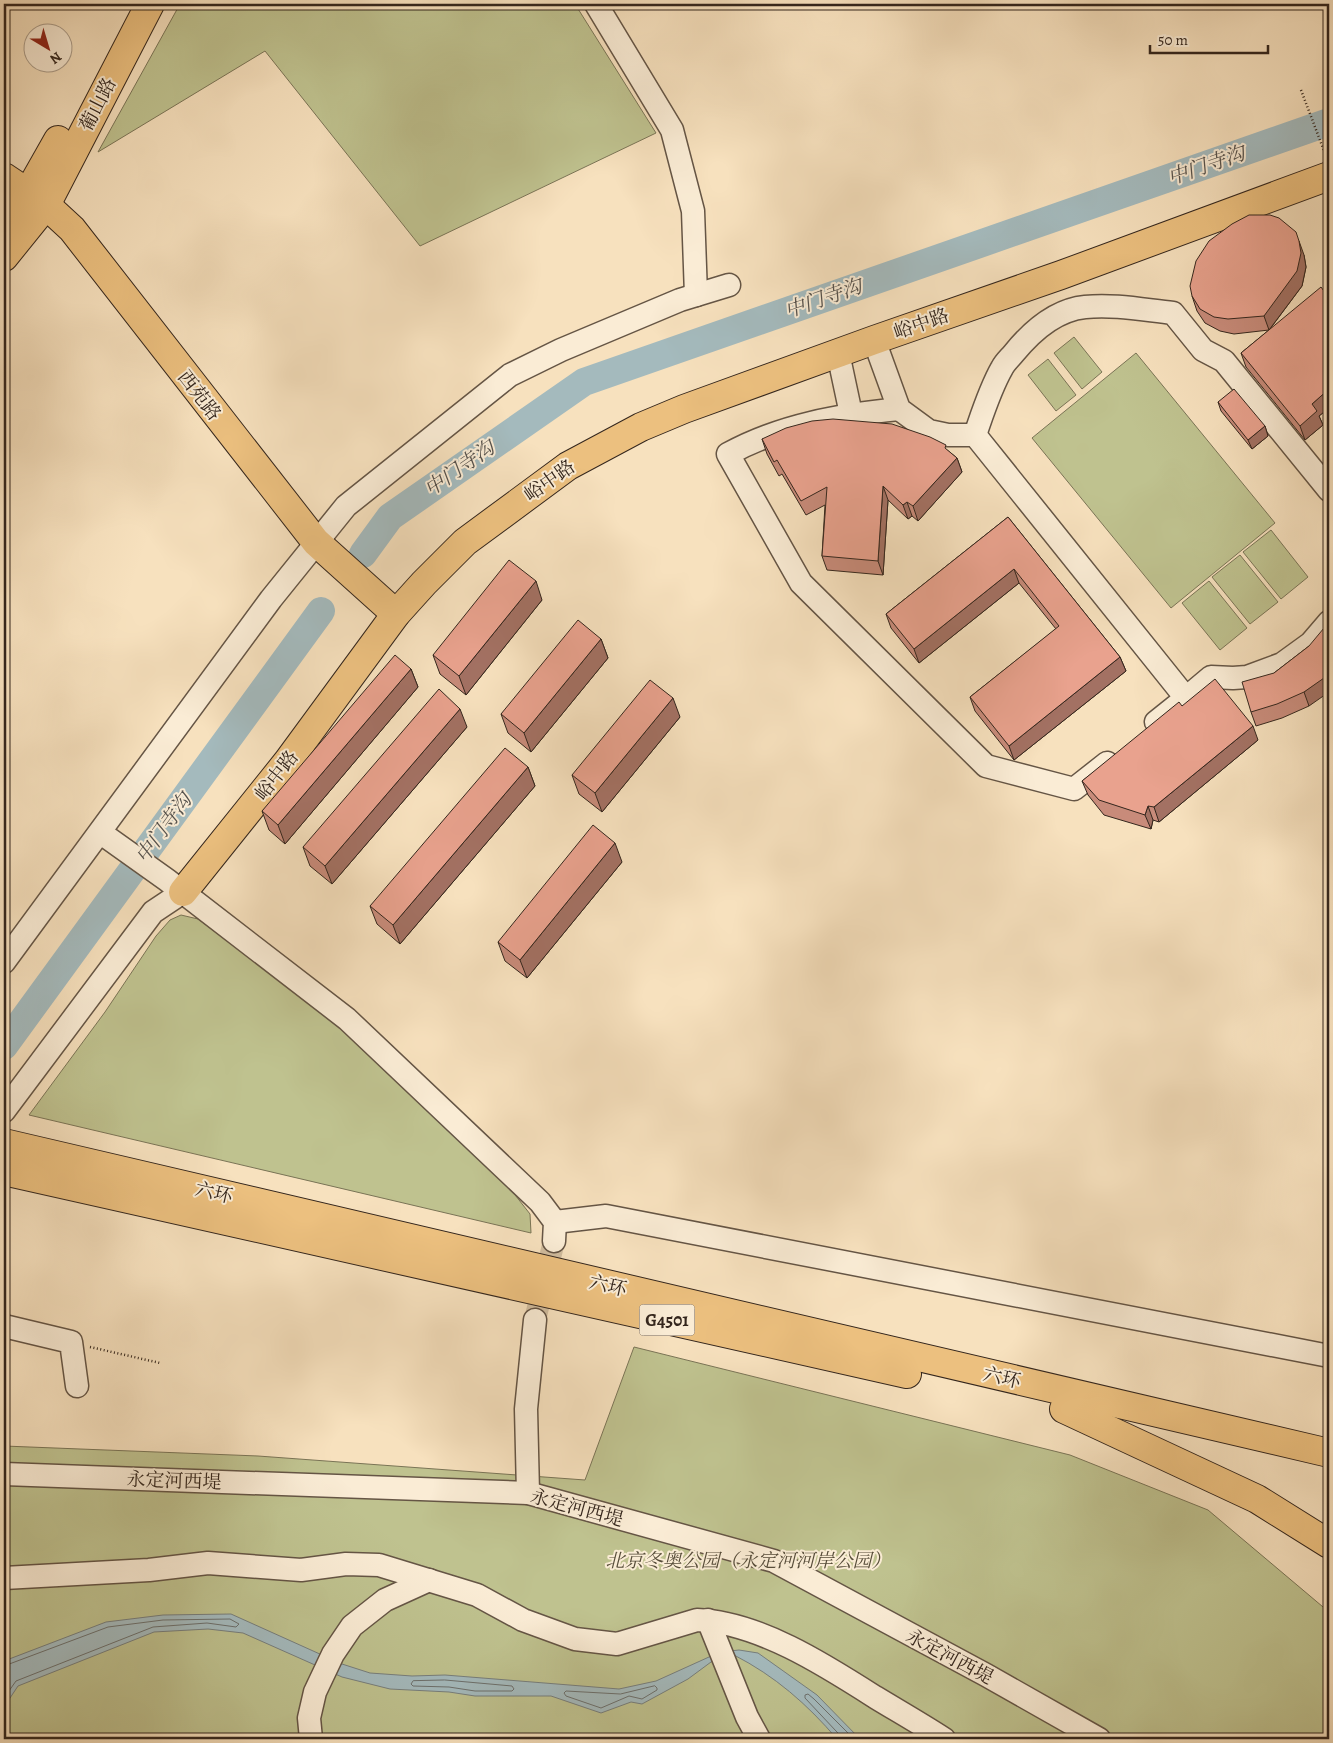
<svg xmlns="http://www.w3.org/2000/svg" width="1333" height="1743" viewBox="0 0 1333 1743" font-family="Alegreya,'Noto Serif SC',serif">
	<rect width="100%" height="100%" fill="#f7e1be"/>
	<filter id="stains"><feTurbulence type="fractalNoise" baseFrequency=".004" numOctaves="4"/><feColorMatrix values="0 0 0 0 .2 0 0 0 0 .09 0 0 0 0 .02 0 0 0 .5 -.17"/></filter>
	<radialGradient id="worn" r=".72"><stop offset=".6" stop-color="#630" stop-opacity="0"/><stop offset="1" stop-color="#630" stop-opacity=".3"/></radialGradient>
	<!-- green -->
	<g fill="#bfc28f" stroke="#7a7456">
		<path d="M180 4H575L656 133 420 246 265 51 98 152Z"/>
		<path d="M1074 337 1102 372 1082 389 1054 353Z"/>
		<path d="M1136 353 1275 523 1171 608 1032 438Z"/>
		<path d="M1048 359 1076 395 1056 411 1028 375Z"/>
		<path d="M1271 530 1308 577 1281 599 1243 552Z"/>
		<path d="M1240 555 1278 602 1250 624 1212 577Z"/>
		<path d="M1209 581 1247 628 1220 650 1182 603Z"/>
		<path d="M181 915 198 919 332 1019 512 1191 530 1214 531 1233 29 1115 105 1012 156 936 170 920Z"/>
		<path d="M634 1347 1070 1455 1208 1510 1329 1612V1739H4V1446L258 1456 585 1480Z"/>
	</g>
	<!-- water -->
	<path fill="#a4babd" stroke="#777f7d" d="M231 1614 342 1664 370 1673 412 1676 445 1675 619 1689 656 1681 720 1652 739 1650 758 1653 817 1695 860 1739H837C807 1704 775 1676 734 1655L711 1662 688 1679 642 1704 631 1702 601 1713 551 1696H475L449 1692 390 1689 342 1677 243 1633 208 1629 154 1632 18 1686 4 1707V1661L106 1622 163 1615Z"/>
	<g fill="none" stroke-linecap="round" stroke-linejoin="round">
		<!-- shore -->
		<g stroke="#6c706d" stroke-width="1">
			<path d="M4 1666 108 1627 163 1620 230 1619 239 1624 236 1627 207 1623 153 1627 16 1681 4 1698"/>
			<path d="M445 1680 512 1686 514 1689 512 1691H475L449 1687 413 1686 411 1684 413 1681Z"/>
			<path d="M655 1686 657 1688V1690L642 1699 629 1696 601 1708 566 1696 564 1693 566 1691 620 1694Z"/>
			<path d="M840 1739V1735L836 1731 805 1698V1695L808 1694 814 1699 854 1739"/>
		</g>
		<!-- river -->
		<g stroke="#a4babd" stroke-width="28">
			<path d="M363 554 390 517 584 382 1329 122"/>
			<path d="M4 1046 321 611"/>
		</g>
		<!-- minor-tunnel -->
		<path stroke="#d0bc9e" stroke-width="22" stroke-dasharray="22 11" stroke-linecap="butt" d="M535 1320 554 1241"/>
		<defs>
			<g id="minor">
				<path d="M596 4 672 130 693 211 696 295"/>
				<path d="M874 340 899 409 929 431 948 435H975L1186 698 1156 722"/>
				<path d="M838 353 851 414"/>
				<path d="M899 409C840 415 781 425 728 454L801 583 986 766 1074 789 1107 763"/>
				<path d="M975 435C983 412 990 389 1002 368 1005 362 1010 358 1014 353 1032 331 1055 310 1085 307 1114 304 1144 310 1173 313L1203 350 1224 361 1329 490"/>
				<path d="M1186 698 1211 677 1233 678 1247 677 1282 664 1311 643 1329 622"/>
				<path d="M101 833 167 880 347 1019 540 1202 555 1222 554 1241"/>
				<path d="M4 962 271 599 346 506 510 375 561 350 680 300 729 285"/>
				<path d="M4 1111 153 912 183 892"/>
				<path d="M555 1222 606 1216 1329 1356"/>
				<path d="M4 1326 71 1342 77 1386"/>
				<path d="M4 1474 528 1493 774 1561 986 1675 1099 1739"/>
				<path d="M528 1493 526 1409 535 1320"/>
				<path d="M4 1578 149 1570 208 1563 301 1570 346 1564 379 1565 477 1595 523 1620 575 1639 617 1644 697 1620C758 1622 825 1665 875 1697 898 1711 921 1724 944 1739"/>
				<path d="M708 1620 747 1717 759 1739"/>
				<path d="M311 1739 309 1718 315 1692 333 1654 352 1626 385 1600 429 1580"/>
			</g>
			<g id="major">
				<path d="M4 177 46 205 72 229 316 542 396 614"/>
				<path d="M4 224 28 193 58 140"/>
				<path d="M4 257 46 205 150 4"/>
				<path d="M183 892 288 761 396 614 424 583 465 542 568 466 641 427 684 409 874 340 1061 275 1329 176"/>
			</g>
			<g id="highway">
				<path d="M4 1143 1329 1453"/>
				<path d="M4 1171 907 1374"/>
				<path d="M1064 1409 1257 1499 1329 1544"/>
			</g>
		</defs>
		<!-- minor casing -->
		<use href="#minor" stroke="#655545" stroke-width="25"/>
		<!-- major casing -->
		<use href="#major" stroke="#34261d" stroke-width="30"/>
		<!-- highway casing -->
		<use href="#highway" stroke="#34261d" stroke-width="30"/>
		<!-- path -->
		<g stroke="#34261d" stroke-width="2.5" stroke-dasharray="1 2.5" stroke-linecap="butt">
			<path d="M1301 90 1326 156"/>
			<path d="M90 1347 160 1363"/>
		</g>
		<!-- minor -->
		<use href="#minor" stroke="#faecd5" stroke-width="22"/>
		<!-- major -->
		<use href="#major" stroke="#ecc07f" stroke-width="28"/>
		<!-- highway -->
		<use href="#highway" stroke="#ecc07f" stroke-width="28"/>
	</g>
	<!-- wall -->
	<g fill="#c88b7a" stroke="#34261d">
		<path d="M1304 255 1306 267 1302 286 1270 329 1329 298V408L1319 416 1323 425 1305 440 1246 367 1241 353 1269 330 1234 334 1220 331 1205 323 1197 311 1192 296Z"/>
		<path d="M1218 402 1265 426 1268 436 1252 449 1221 411Z"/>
		<path d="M762 439 947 450 957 458 962 472 918 521 912 516 908 519 888 500 883 575 827 570 822 556 825 505 806 515 782 474 779 476 767 454Z"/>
		<path d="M1008 517 1120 657 1126 671 1014 760 975 711 970 697 1056 629 1019 583 919 663 891 628 886 614Z"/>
		<path d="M542 600 466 695 440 674 433 655Z"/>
		<path d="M601 639 608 658 531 752 508 733 501 714Z"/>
		<path d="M1309 646V706L1282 718 1256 726 1251 712 1274 673Z"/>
		<path d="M411 669 418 687 285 844 269 830 262 811Z"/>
		<path d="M1182 706 1258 740 1159 822 1153 820 1151 829 1104 815 1088 795 1082 781Z"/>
		<path d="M680 717 602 812 579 794 572 775Z"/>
		<path d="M467 727 332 884 310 866 303 847Z"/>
		<path d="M528 767 535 786 400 944 377 924 370 906Z"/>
		<path d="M622 862 527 978 505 961 498 942Z"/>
	</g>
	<!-- shaded-wall -->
	<g fill="#a37163" stroke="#34261d">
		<path d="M1299 241 1304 255 1306 267 1302 286 1269 330 1264 316Z"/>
		<path d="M1329 389V408L1319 416 1323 425 1305 440 1300 426 1312 404Z"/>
		<path d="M1265 426 1268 436 1252 449 1248 440Z"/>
		<path d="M957 458 962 472 918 521 913 506Z"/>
		<path d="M883 486 888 500 883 575 878 561Z"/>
		<path d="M907 502 912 516 908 519 903 505Z"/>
		<path d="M1014 569 1019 583 919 663 914 649Z"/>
		<path d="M536 581 542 600 466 695 459 676Z"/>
		<path d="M601 639 608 658 531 752 524 733Z"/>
		<path d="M1120 657 1126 671 1014 760 1009 746Z"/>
		<path d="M411 669 418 687 285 844 278 825Z"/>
		<path d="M1329 673V692L1309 706 1304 692Z"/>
		<path d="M673 698 680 717 602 812 595 793Z"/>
		<path d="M460 709 467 727 332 884 325 866Z"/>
		<path d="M1253 726 1258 740 1159 822 1154 807Z"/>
		<path d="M528 767 535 786 400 944 393 925Z"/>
		<path d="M1148 806 1153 820 1151 829 1145 815Z"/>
		<path d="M615 843 622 862 527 978 520 960Z"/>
	</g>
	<!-- building -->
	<g fill="#e9a28e" stroke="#34261d">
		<path d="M1249 215H1270L1279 218 1296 232 1299 241 1301 253 1297 271 1264 316 1228 319 1214 317 1200 309 1192 296 1190 286 1196 261 1209 241 1232 224Z"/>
		<path d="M1321 287 1329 298V389L1312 404 1317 411 1300 426 1241 353Z"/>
		<path d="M1234 389 1265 426 1248 440 1218 402Z"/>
		<path d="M833 419 892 424 930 437 946 445 945 448 957 458 913 506 907 502 903 505 883 486 878 561 822 556 827 487 801 501 777 460 774 462 762 439 786 428 812 421Z"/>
		<path d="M1008 517 1120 657 1009 746 970 697 1059 626 1014 569 914 649 886 614Z"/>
		<path d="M509 560 536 581 459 676 433 655Z"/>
		<path d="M578 620 601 639 524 733 501 714Z"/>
		<path d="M1329 622V673L1324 678 1304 692 1277 704 1251 712 1242 682 1274 673 1309 646Z"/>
		<path d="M395 655 411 669 278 825 262 811Z"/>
		<path d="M1215 679 1253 726 1154 807 1148 806 1145 815 1099 800 1082 781 1179 702 1182 706Z"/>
		<path d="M650 680 673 698 595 793 572 775Z"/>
		<path d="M439 689 460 709 325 866 303 847Z"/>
		<path d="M505 748 528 767 393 925 370 906Z"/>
		<path d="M593 825 615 843 520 960 498 942Z"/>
	</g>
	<g text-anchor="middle" stroke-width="4" stroke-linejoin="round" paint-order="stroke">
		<!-- shield labels -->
		<rect fill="#faecd5" stroke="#6f6154" stroke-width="1" x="639.5" y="1304.5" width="55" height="31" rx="4"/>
		<g font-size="18" font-weight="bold" fill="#34261d">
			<text x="667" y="1326">G4501</text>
		</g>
		<!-- street labels -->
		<g font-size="19" fill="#34261d" stroke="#faecd5">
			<text transform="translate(97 104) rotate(-63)" y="7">葡山路</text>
			<text transform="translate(921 323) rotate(-19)" y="7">峪中路</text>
			<text transform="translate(200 395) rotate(52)" y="7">西苑路</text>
			<text transform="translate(549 480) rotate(-35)" y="7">峪中路</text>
			<text transform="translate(276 775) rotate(-52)" y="7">峪中路</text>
			<text transform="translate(214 1192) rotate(13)" y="7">六环</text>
			<text transform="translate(608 1285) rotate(13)" y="7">六环</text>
			<text transform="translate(1002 1377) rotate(13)" y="7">六环</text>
			<text transform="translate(174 1480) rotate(2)" y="7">永定河西堤</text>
			<text transform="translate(577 1507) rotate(15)" y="7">永定河西堤</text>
			<text transform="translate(950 1656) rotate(28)" y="7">永定河西堤</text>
		</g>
		<!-- park labels -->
		<g font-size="19" font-style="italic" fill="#574d3a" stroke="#faecd5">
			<text x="748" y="1567">北京冬奥公园（永定河河岸公园）</text>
		</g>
		<!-- water labels -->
		<g font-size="20" font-style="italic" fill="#56524d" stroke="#faecd5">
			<text transform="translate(1206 165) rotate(-19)" y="7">中门寺沟</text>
			<text transform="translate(823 298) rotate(-19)" y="7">中门寺沟</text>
			<text transform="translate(459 468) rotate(-35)" y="7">中门寺沟</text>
			<text transform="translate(163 828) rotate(-54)" y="7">中门寺沟</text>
		</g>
	</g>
	<!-- margin -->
	<rect width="1333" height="1743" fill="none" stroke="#f7e1be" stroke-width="20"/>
	<rect x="5" y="5" width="1323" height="1733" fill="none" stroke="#34261d" stroke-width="2.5"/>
	<rect x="10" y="10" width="1313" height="1723" fill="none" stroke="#34261d"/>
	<!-- north arrow -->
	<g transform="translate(48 48) rotate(142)"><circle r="24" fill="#faecd5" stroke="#ab9d8b"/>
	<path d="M0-4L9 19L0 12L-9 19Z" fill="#8f2418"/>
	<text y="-8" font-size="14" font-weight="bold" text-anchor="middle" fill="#34261d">N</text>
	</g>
	<!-- scale -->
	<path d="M1150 45v8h118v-8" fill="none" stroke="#34261d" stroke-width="2.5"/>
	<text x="1158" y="45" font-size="15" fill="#34261d" stroke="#faecd5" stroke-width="4" paint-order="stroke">50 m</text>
	<rect width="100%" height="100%" filter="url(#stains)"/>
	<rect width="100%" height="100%" fill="url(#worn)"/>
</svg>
